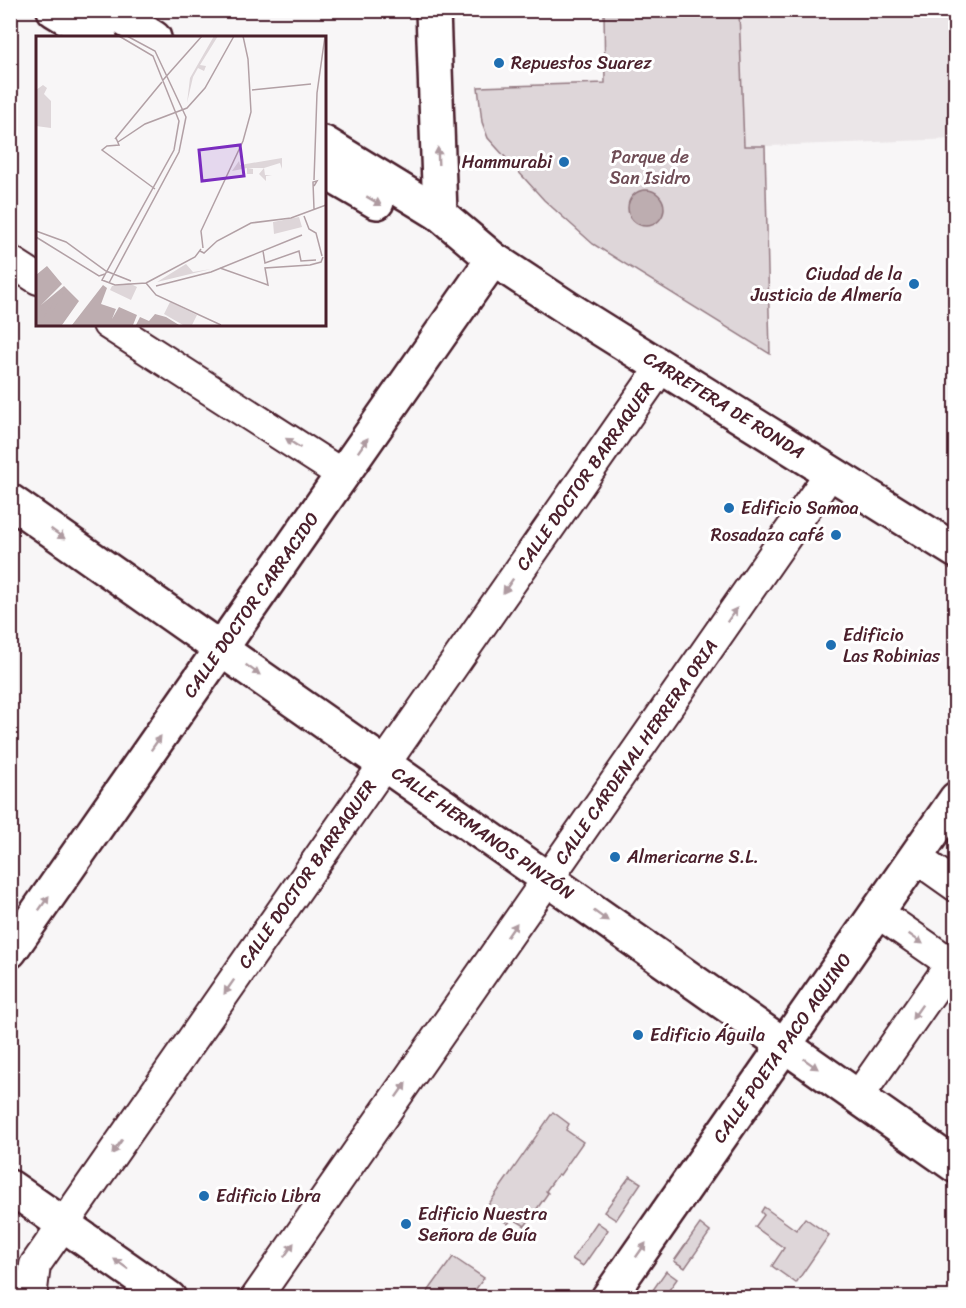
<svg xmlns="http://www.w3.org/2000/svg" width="966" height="1308" viewBox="0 0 966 1308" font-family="Sriracha,sans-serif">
	<rect width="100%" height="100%" fill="#f8f6f7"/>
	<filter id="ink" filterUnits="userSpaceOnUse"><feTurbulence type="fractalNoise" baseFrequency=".0167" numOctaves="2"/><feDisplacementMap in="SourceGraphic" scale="12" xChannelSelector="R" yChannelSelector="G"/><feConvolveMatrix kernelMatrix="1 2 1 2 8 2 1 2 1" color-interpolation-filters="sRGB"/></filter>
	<g filter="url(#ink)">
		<!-- built -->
		<path fill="#ebe6e8" d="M739 11H955V139L744 147Z"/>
		<!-- green -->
		<g fill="#ded6d9" stroke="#947a82" stroke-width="1.5">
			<path d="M604 11H739L744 146H765L770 354 593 244 544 200 488 138 482 122 478 87 605 83Z"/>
			<path d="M553 1112 569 1124 566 1130 583 1142 560 1175 558 1174 546 1191 548 1193 525 1226 512 1218 508 1224 486 1208Z"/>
			<path d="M630 1176 641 1183 616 1220 604 1212Z"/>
			<path d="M764 1207 796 1230 805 1218 829 1235 796 1283 772 1266 784 1248 755 1227 764 1215 761 1212Z"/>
			<path d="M597 1222 608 1230 583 1266 572 1259Z"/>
			<path d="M700 1224 710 1232 685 1268 674 1261Z"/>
			<path d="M453 1257 484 1278 470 1297H424Z"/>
			<path d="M666 1271 677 1279 664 1297H648Z"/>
		</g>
		<!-- water -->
		<circle fill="#bdadb0" stroke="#8f747b" stroke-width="1.5" cx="646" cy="208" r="18"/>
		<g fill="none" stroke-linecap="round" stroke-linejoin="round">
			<defs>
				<g id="minor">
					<path d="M10 261 38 279"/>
					<path d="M108 324 343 475"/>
					<path d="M915 857 956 886"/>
					<path d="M877 912 956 967"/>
					<path d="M858 1097 951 964"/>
					<path d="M31 1298 35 1265 662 366"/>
					<path d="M256 1298 831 472"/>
				</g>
				<g id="tertiary">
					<path d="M433 10 440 214"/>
					<path d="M10 501 956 1166"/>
					<path d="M10 951 493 259"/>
					<path d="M10 1187 169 1298"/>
					<path d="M608 1298 956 799"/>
				</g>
				<g id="primary">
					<path d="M54 10 100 38"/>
					<path d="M110 10 154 38"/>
					<path d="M324 143 440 214 493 259 569 309 956 551"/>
					<path d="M324 171 377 202"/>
				</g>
			</defs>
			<!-- minor casing -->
			<use href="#minor" stroke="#4a1f2b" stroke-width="34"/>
			<!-- tertiary casing -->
			<use href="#tertiary" stroke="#4a1f2b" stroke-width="38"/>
			<!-- primary casing -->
			<use href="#primary" stroke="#4a1f2b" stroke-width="38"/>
			<!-- minor -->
			<use href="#minor" stroke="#fff" stroke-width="30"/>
			<!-- tertiary -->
			<use href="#tertiary" stroke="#fff" stroke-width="33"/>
			<!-- primary -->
			<use href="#primary" stroke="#fff" stroke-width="33"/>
		</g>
		<!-- one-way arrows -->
		<defs><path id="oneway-solid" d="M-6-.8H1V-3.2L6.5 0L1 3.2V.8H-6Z" transform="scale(1.5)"/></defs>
		<g fill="#ae9aa0">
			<use href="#oneway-solid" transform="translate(438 156) rotate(-92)"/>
			<use href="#oneway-solid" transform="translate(374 201) rotate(31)"/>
			<use href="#oneway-solid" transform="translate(293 443) rotate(-147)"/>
			<use href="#oneway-solid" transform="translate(363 445) rotate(-55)"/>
			<use href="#oneway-solid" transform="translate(58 534) rotate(35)"/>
			<use href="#oneway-solid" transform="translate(508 586) rotate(125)"/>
			<use href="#oneway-solid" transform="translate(732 615) rotate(-55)"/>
			<use href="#oneway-solid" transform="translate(253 670) rotate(35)"/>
			<use href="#oneway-solid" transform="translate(156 743) rotate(-55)"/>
			<use href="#oneway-solid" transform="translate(44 903) rotate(-55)"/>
			<use href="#oneway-solid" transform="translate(601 916) rotate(35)"/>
			<use href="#oneway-solid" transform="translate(512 930) rotate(-55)"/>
			<use href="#oneway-solid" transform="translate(916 939) rotate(35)"/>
			<use href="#oneway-solid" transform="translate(229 987) rotate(125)"/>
			<use href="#oneway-solid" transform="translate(917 1012) rotate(125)"/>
			<use href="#oneway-solid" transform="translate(811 1064) rotate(35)"/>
			<use href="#oneway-solid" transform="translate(401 1090) rotate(-55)"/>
			<use href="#oneway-solid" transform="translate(117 1147) rotate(125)"/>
			<use href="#oneway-solid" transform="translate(289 1250) rotate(-55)"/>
			<use href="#oneway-solid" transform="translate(641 1250) rotate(-55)"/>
			<use href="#oneway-solid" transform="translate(121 1264) rotate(-145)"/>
		</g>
	</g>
	<!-- markers -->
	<g fill="#1f6fb2" stroke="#fff" stroke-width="2">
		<circle cx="499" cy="63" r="6"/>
		<circle cx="564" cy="162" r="6"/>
		<circle cx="914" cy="284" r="6"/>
		<circle cx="729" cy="508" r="6"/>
		<circle cx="836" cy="535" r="6"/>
		<circle cx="831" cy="645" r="6"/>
		<circle cx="615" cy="857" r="6"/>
		<circle cx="638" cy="1035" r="6"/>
		<circle cx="204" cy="1196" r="6"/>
		<circle cx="406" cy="1224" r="6"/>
	</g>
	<g text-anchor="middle" stroke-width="6" stroke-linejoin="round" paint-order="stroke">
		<!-- poi labels -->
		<g font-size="18" fill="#4a1f2b" stroke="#fff" text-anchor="start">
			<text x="511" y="69">Repuestos Suarez</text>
			<text x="552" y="168" text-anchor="end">Hammurabi</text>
			<text x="902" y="280" text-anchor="end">Ciudad de la<tspan x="902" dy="21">Justicia de Almería</tspan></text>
			<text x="741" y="514">Edificio Samoa</text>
			<text x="824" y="541" text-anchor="end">Rosadaza café</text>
			<text x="843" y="641">Edificio<tspan x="843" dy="21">Las Robinias</tspan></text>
			<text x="627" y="863">Almericarne S.L.</text>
			<text x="650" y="1041">Edificio Águila</text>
			<text x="216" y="1202">Edificio Libra</text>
			<text x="418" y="1220">Edificio Nuestra<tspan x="418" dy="21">Señora de Guía</tspan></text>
		</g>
		<!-- park labels -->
		<g font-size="18" fill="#6f4d56" stroke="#fff">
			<text x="650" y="163">Parque de<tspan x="650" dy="21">San Isidro</tspan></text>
		</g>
		<!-- street labels -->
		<g font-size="18" fill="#4a1f2b" stroke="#fff">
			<text transform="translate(724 405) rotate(32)" y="6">CARRETERA DE RONDA</text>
			<text transform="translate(585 476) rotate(-55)" y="6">CALLE DOCTOR BARRAQUER</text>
			<text transform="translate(251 605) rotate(-55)" y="6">CALLE DOCTOR CARRACIDO</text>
			<text transform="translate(636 752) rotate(-55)" y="6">CALLE CARDENAL HERRERA ORIA</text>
			<text transform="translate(483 833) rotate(35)" y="6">CALLE HERMANOS PINZÓN</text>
			<text transform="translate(307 874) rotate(-55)" y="6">CALLE DOCTOR BARRAQUER</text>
			<text transform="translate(782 1048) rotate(-55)" y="6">CALLE POETA PACO AQUINO</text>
		</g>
	</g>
	<!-- overview -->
	<g transform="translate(36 36)">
		<rect width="290" height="290" fill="#f8f6f7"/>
		<path d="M178 0H182L164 29 170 30 168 35 162 32 157 41 151 67 154 42ZM7 49 11 52 8 58 15 65V92L0 90V54ZM246 122V133L244 127 228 132 229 139H236L230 140V145L223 138 228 132H212L217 133V138H211V132L196 135 203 125 204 129ZM263 181 266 191 238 198 237 186ZM150 228 157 236 175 233 121 246ZM93 247 101 251 95 264 74 254 76 250ZM134 266 161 279 156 289H147L128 278Z" fill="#ded6d9"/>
		<path d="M11 230 26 248 5 269 28 250 43 265 26 289H0V239ZM67 249 71 252 65 268 80 273 76 283 83 271 101 279 97 289H36ZM119 278 130 281 143 289H100L104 281 113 285Z" fill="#bdadb0"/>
		<path fill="none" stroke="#bdadb0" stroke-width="3" d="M1 289 9 270 30 253M3 289 10 272 21 262M5 289 25 258M7 289 22 263"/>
		<path fill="none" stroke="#b2a0a5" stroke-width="1.5" d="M83 0 117 20 143 85 138 114 66 244 79 249 110 247M127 44 166 0M216 54 275 48M80 102 83 109 71 110 66 114 119 153M79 103 126 46M82 106 109 88 151 72 169 52 198 0M278 144 281 57 289 0M278 173 277 146 281 145 278 150M268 180 273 193 280 197 286 220M0 195 30 206 70 235 95 245M0 201 63 240 69 238M167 212 165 195 207 105 215 76 212 23 207 0M164 215 168 217 181 205 215 187 255 182 290 169M227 215 229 227 263 215 265 225 280 224M184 232 232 249 229 232 274 229 285 226 287 221M73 247 143 116 150 81 119 15 91 0M110 247 120 259 185 289M110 247 159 221 165 213M120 250 175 236 266 199"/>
		<path fill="#7b2cbf" fill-opacity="0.15" stroke="#7b2cbf" stroke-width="3" d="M204 109 208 140 166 145 163 114Z"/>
		<rect width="290" height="290" fill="none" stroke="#4a1f2b" stroke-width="3"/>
	</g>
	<!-- margin -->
	<rect width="966" height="1308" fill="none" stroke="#fff" stroke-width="36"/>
	<rect x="18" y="18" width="930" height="1272" fill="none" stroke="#4a1f2b" stroke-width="2" filter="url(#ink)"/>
</svg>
